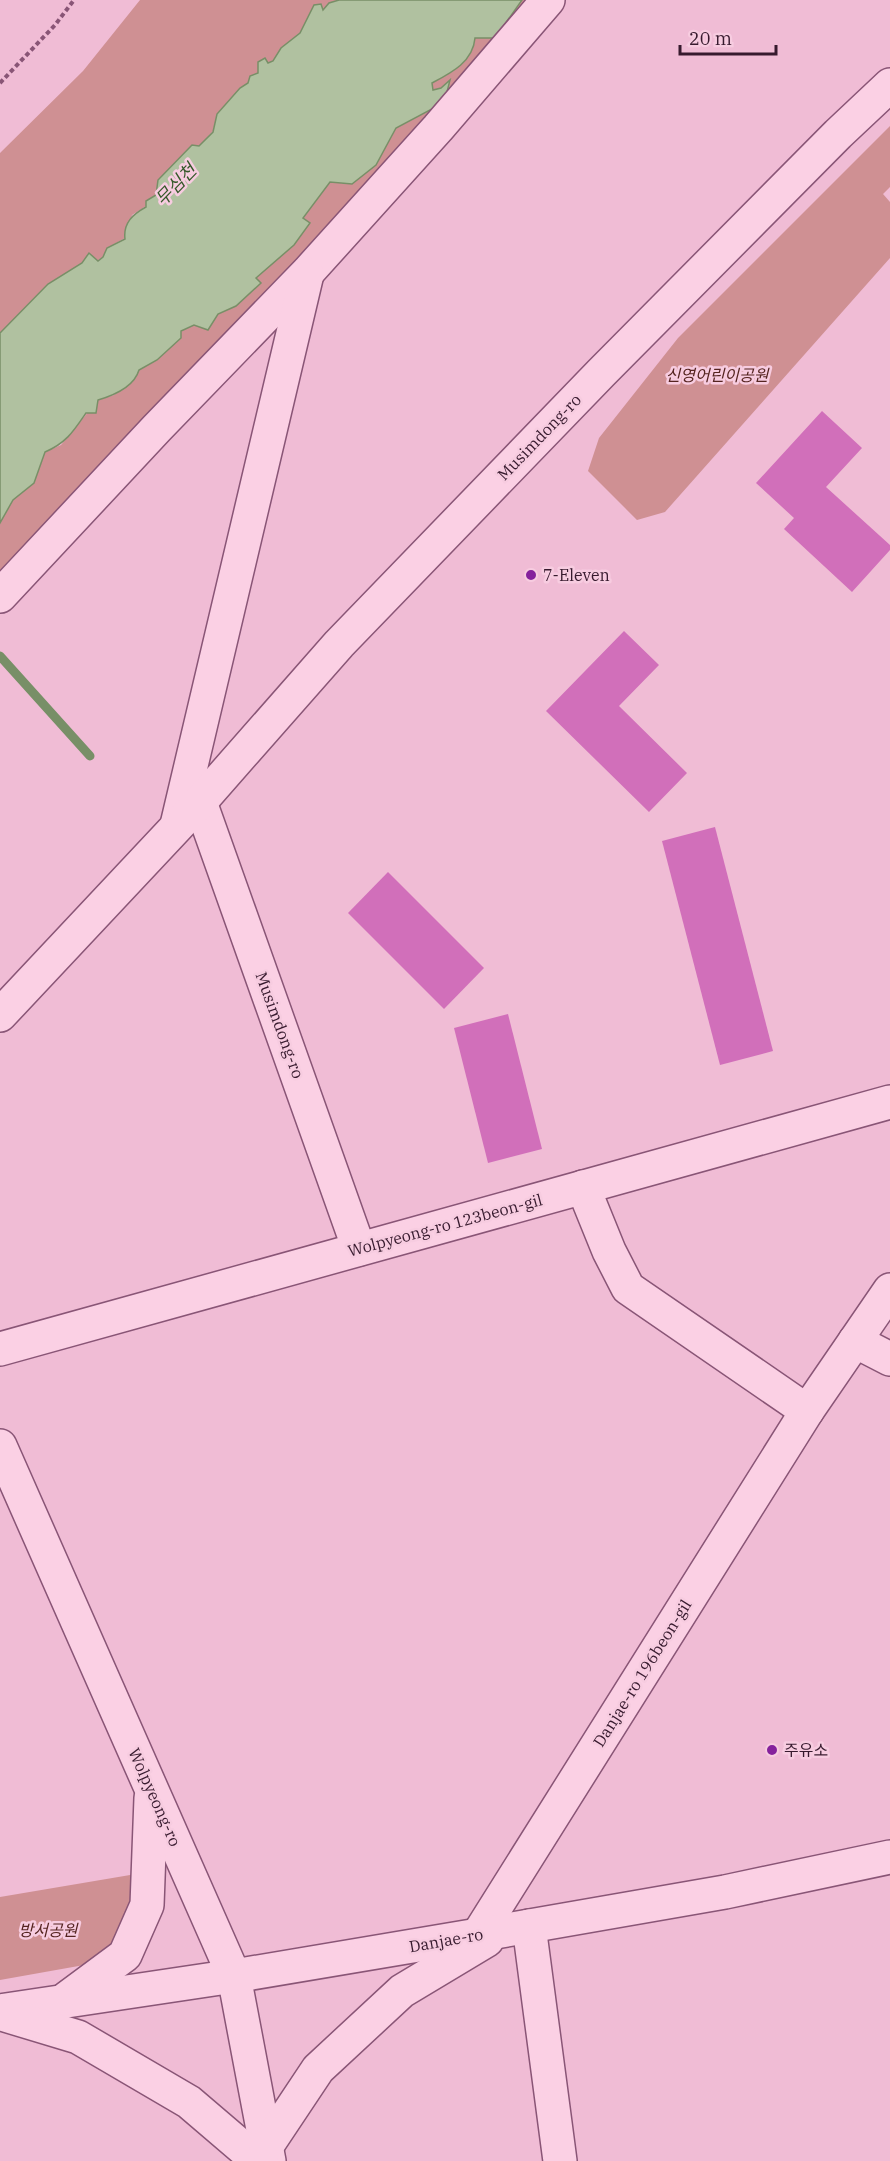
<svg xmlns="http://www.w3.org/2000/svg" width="890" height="2161" viewBox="0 0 890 2161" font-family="'IBM Plex Serif','Noto Sans KR',serif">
	<rect width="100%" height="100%" fill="#f0bcd5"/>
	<!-- green -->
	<g fill="#cf9093">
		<path d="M140 0H339L329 3 323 11 314 5 300 33 281 48 273 61 268 63 248 83 240 88 217 114 213 131 156 195 146 201V206L132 215 125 238 107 248 103 257 97 261 89 253 82 263 48 284 0 333V153L83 71Z"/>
		<path d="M522 0H547L0 595V523L13 500 34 483 45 452 61 445 98 400 114 395 139 370 157 360 168 350 181 331 194 325 208 330 218 314 236 306 261 283 256 278 294 245 309 223 303 218 330 182 352 184 376 165 396 128 432 109 449 81 441 88 432 90V83C451 73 473 62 475 38L495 37Z"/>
		<path d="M890 126V187L883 194 890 202V258L665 512 637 520 588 471 599 438 678 338Z"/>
		<path d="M136 1874 137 1918 101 1962 0 1980V1897Z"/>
	</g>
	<!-- water -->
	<path fill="#b0c1a0" stroke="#788f67" stroke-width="1.5" d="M339 0H522L495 38H475C473 62 451 73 432 83L433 90 441 88 450 80 447 92 432 109 396 128 376 165 352 184 330 182 303 218 310 223 294 245 256 278 261 283 236 306 218 314 208 330 194 325 181 331V338L157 360 139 370C134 387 115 395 98 400L96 413H86C73 432 66 443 45 452L34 483 13 500 0 523V333L48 284 82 263 89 253 98 261 103 257 107 248 125 239C123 223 133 214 146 207V201L156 195 158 180 192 145 199 146 213 132 217 114 240 88 248 83 250 76 258 73V62L265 58 268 63 273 61 281 48 300 33 314 5 321 4 323 10 329 3Z"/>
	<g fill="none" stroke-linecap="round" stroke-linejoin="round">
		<!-- stream -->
		<path stroke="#788f67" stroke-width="9" d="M0 656 90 756"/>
	</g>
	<!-- building -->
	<g fill="#d16fba">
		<path d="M822 411 862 448 826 487 890 545V550L852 592 784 529 794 518 756 483Z"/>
		<path d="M624 631 659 665 619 706 687 773 649 812 546 711Z"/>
		<path d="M715 827 773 1051 720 1065 662 841Z"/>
		<path d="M388 872 484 968 444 1009 348 913Z"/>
		<path d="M508 1014 542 1149 488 1163 454 1028Z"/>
	</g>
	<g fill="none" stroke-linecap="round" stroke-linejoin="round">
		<defs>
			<g id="minor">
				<path d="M0 596 157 428 308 272 438 128 548 0"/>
				<path d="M200 802 359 1249"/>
				<path d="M177 825 307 274"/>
				<path d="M0 1015 200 802 339 644 601 373 838 134 890 85"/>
				<path d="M583 1187 609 1251 628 1288 807 1411"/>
				<path d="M855 1341 890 1359"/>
				<path d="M0 1349 890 1102"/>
				<path d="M0 1446 234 1976 269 2161"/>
				<path d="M529 1926 560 2161"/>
				<path d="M478 1935 807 1411 890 1290"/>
				<path d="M67 1998 125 1955 147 1905 151 1798"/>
				<path d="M0 2011 234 1976 478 1935 725 1892 890 1857"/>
				<path d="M5 2015 78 2037 189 2102 258 2161"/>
				<path d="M266 2147 318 2069 402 1991 487 1940"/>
			</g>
		</defs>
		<!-- minor casing -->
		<use href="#minor" stroke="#895576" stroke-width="36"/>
		<!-- path -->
		<path stroke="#895576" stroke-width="4" stroke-dasharray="4.5 3" stroke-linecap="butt" d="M0 83 55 25 74 0"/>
		<!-- minor -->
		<use href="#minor" stroke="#fbd0e4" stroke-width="33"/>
	</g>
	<!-- markers -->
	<g fill="#85219c" stroke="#f7cce0" stroke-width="2">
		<circle cx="531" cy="575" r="6"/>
		<circle cx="772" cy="1750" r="6"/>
	</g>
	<g text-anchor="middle" stroke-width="5" stroke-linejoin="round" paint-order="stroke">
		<!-- park labels -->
		<g font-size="16" font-style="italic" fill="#552420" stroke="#f7cce0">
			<text x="717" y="381">신영어린이공원</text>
			<text x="48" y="1936">방서공원</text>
		</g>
		<!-- street labels -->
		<g font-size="16" fill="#371a2e" stroke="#f7cce0">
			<text transform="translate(539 437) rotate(-46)" y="6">Musimdong-ro</text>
			<text transform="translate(280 1025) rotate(70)" y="6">Musimdong-ro</text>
			<text transform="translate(445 1225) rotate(-15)" y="6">Wolpyeong-ro 123beon-gil</text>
			<text transform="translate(642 1673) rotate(-58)" y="6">Danjae-ro 196beon-gil</text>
			<text transform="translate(155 1797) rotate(66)" y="6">Wolpyeong-ro</text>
			<text transform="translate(446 1940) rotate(-10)" y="6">Danjae-ro</text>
		</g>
		<!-- poi labels -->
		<g font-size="16" fill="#371a2e" stroke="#f7cce0" text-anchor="start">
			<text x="543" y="581">7-Eleven</text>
			<text x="784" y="1756">주유소</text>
		</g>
		<!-- water labels -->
		<g font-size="18" font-style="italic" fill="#345829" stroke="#f7cce0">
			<text transform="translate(176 185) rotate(-46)" y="6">무심천</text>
		</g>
	</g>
	<!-- scale -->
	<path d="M680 45v9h96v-9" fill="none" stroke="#371a2e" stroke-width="3"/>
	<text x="689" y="45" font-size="18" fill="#371a2e" stroke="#f7cce0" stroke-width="4.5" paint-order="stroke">20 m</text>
</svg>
